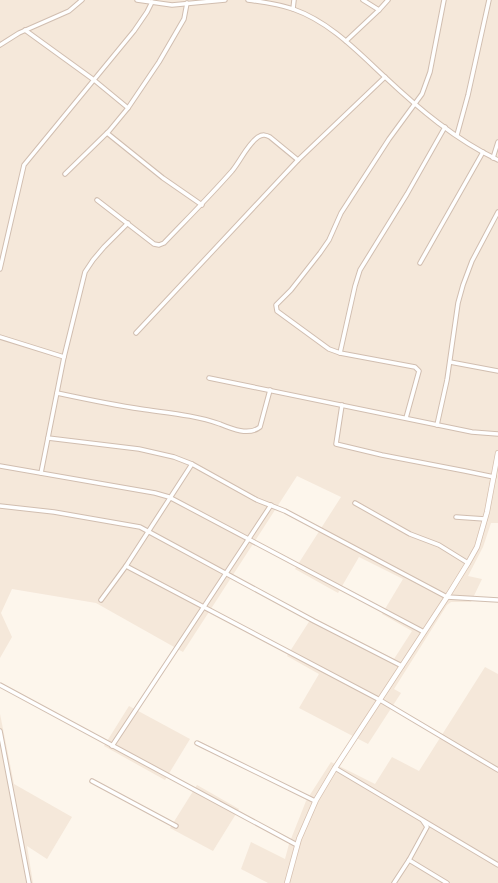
<svg xmlns="http://www.w3.org/2000/svg" width="498" height="883" viewBox="0 0 498 883" font-family="'DejaVu Sans',sans-serif">
	<rect width="100%" height="100%" fill="#fdf6ec"/>
	<!-- residential -->
	<g fill="#f5e8da">
		<path d="M0 0H498V523H491L483 547 468 576 482 579 471 602H451L447 605 394 689 401 693 368 744 299 708 319 674 287 656 312 617 394 659 412 631 382 614 403 579 359 557 338 593 295 569 341 497 297 476 183 652 96 603 12 589 1 613 12 637 0 658Z"/>
		<path d="M485 667 498 674V883H268L241 869 251 842 285 859 289 844 306 801 331 762 375 784 392 757 419 771Z"/>
		<path d="M129 706 190 739 165 780 104 746Z"/>
		<path d="M0 714 14 784 72 817 47 859 27 846 33 883H0Z"/>
		<path d="M197 785 239 809 213 851 170 828Z"/>
	</g>
	<g fill="none" stroke-linecap="round" stroke-linejoin="round">
		<defs>
			<g id="street">
				<path d="M137 0 172 5 225 0"/>
				<path d="M248 0C263 2 278 4 293 9 330 22 357 51 385 77 419 109 456 140 498 160"/>
				<path d="M363 0 379 10"/>
				<path d="M293 9 294 0"/>
				<path d="M25 30 94 80 128 108"/>
				<path d="M346 41 379 10 388 0"/>
				<path d="M0 45 19 33 69 11 82 0"/>
				<path d="M107 133 163 178 202 205"/>
				<path d="M457 135 468 95 489 0"/>
				<path d="M493 158 498 142"/>
				<path d="M65 174 109 131 128 108 159 62 184 19 187 3"/>
				<path d="M97 200 154 244 159 245 164 243C187 219 210 196 232 171 241 160 247 145 258 137 263 134 266 135 270 137L298 160"/>
				<path d="M420 263 483 152"/>
				<path d="M0 269 24 165 134 31 147 12 152 2"/>
				<path d="M136 333 298 160 385 77"/>
				<path d="M0 337 64 357"/>
				<path d="M340 353 355 286 360 270 407 194 445 127"/>
				<path d="M450 362 498 371"/>
				<path d="M209 378 472 432 498 434"/>
				<path d="M57 393C85 399 113 405 141 409 168 413 195 415 220 424 232 429 249 436 260 427L270 390"/>
				<path d="M342 405 336 444 382 455 465 471 494 477"/>
				<path d="M406 418 419 371 415 367 340 353 329 349 277 311 276 305 291 290 320 253 329 240 341 213 389 139 422 94 430 72 444 0"/>
				<path d="M437 425 447 380 458 303 463 285 472 261 498 212"/>
				<path d="M48 438 139 449 174 457 192 464 257 500 285 511 447 597 498 600"/>
				<path d="M0 466 155 493 169 497 424 632"/>
				<path d="M41 473 64 357 85 272 93 260 104 247 128 223"/>
				<path d="M355 503 410 534 439 545 468 563"/>
				<path d="M0 506 54 512 140 527 314 621 402 666"/>
				<path d="M456 517 485 519"/>
				<path d="M126 566 380 700 498 770"/>
				<path d="M101 600 126 566 192 464"/>
				<path d="M0 685 297 845"/>
				<path d="M0 731 29 883"/>
				<path d="M197 743 315 801"/>
				<path d="M112 746 271 505"/>
				<path d="M335 768 498 865"/>
				<path d="M92 781 176 826"/>
				<path d="M423 821 427 827 409 860 447 883"/>
				<path d="M394 883 409 860"/>
			</g>
			<path id="secondary" d="M287 883 299 839 316 800 335 768 447 597 468 563 477 547 487 512 498 453"/>
		</defs>
		<!-- street casing -->
		<use href="#street" stroke="#d1beb0" stroke-width="5.5"/>
		<!-- secondary casing -->
		<use href="#secondary" stroke="#d6c0b0" stroke-width="6"/>
		<!-- street -->
		<use href="#street" stroke="#fff" stroke-width="3.5"/>
		<!-- secondary -->
		<use href="#secondary" stroke="#fff" stroke-width="4.5"/>
	</g>
</svg>
